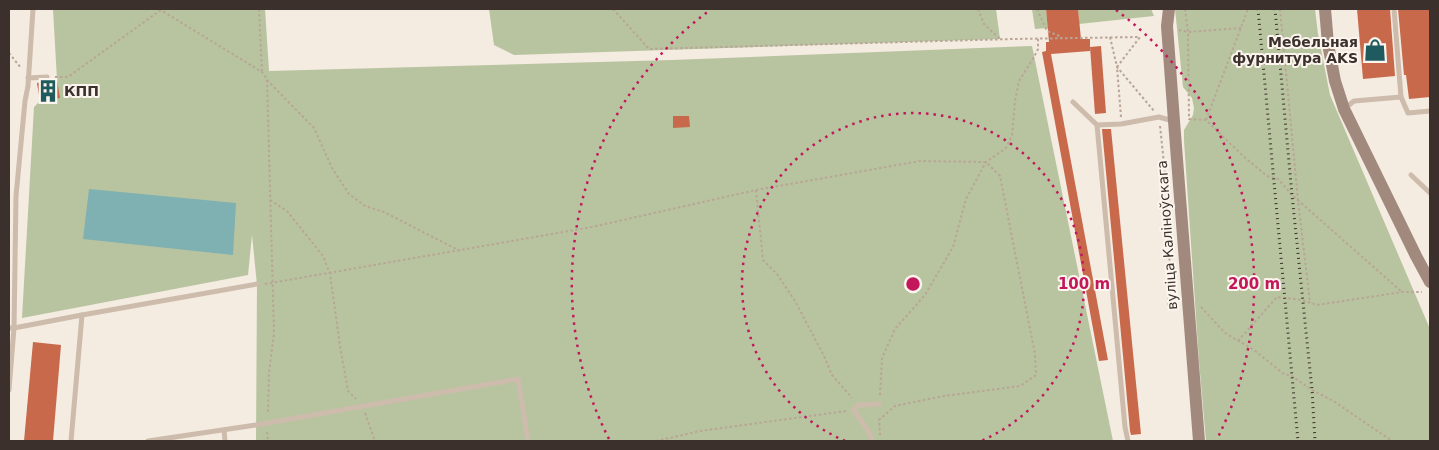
<svg xmlns="http://www.w3.org/2000/svg" width="1439" height="450" viewBox="0 0 1439 450" font-family="'DejaVu Sans',sans-serif">
	<rect width="100%" height="100%" fill="#f4ebe1"/>
	<!-- green -->
	<g fill="#b8c4a0">
		<path d="M53 9H265L269 71 672 60 1032 46 1113 441H256L257 285 252 235 248 275 22 318 34 107 40 101 37 83 57 80Z"/>
		<path d="M489 9H996L1000 39 514 55 494 45Z"/>
		<path d="M1032 9H1046L1048 28 1035 29Z"/>
		<path d="M1078 9H1151L1154 16 1079 24Z"/>
		<path d="M1175 9H1315L1318 34 1330 95 1430 329V441H1206L1199 361 1184 141V130L1193 115 1194 108 1192 98 1183 87Z"/>
	</g>
	<!-- water -->
	<path fill="#7fb0b2" d="M89 189 236 203 233 255 83 239Z"/>
	<!-- building -->
	<g fill="#c8694b">
		<path d="M1046 9H1078L1081 39H1090V51L1051 54 1108 360 1099 361 1042 52 1046 51V42H1049Z"/>
		<path d="M1357 9H1390L1395 76 1363 79Z"/>
		<path d="M1398 9H1430V97L1409 99 1406 75H1404Z"/>
		<path d="M1101 46 1106 113 1095 114 1090 47Z"/>
		<path d="M57 80 60 98 40 101 37 83Z"/>
		<path d="M673 116H689L690 127 673 128Z"/>
		<path d="M1102 129H1111L1141 434 1131 435 1130 431Z"/>
		<path d="M33 342 61 345 53 441H24Z"/>
	</g>
	<g fill="none" stroke-linecap="round" stroke-linejoin="round">
		<!-- path -->
		<g stroke="#b9a596" stroke-width="2" stroke-dasharray="2.5 2.5" stroke-linecap="butt">
			<path d="M159 9 262 72 267 79 274 333 269 373 268 414"/>
			<path d="M259 9 262 72"/>
			<path d="M613 9 649 49 1013 39 1140 37"/>
			<path d="M978 9 984 24 1000 39"/>
			<path d="M1037 9 1047 31 1062 37"/>
			<path d="M1185 9 1188 32 1189 119 1206 120 1243 156 1267 176 1278 179 1292 195 1402 292"/>
			<path d="M1280 9 1298 200 1310 303"/>
			<path d="M1179 30 1188 32 1241 28"/>
			<path d="M1110 37 1117 67 1154 111"/>
			<path d="M9 53 21 68"/>
			<path d="M55 77H68L162 9"/>
			<path d="M267 80 314 128 332 168 349 194 365 206 384 212 460 251"/>
			<path d="M1121 117 1117 67 1140 37"/>
			<path d="M1206 120 1248 9"/>
			<path d="M1160 126 1165 173"/>
			<path d="M756 190 763 260 777 274 795 301 824 356 832 375 852 398"/>
			<path d="M270 200 287 211 323 256 330 274 340 346 348 391 356 399"/>
			<path d="M1170 238 1168 307 1177 306"/>
			<path d="M265 284 592 227 756 190 920 161 986 162 1000 176 1035 354 1036 375 1020 386 944 396 895 406 879 420 880 435"/>
			<path d="M1201 307 1225 333 1254 350 1284 374 1292 376 1312 390 1335 402 1392 441"/>
			<path d="M1238 341 1277 297 1302 300 1317 305 1402 292H1422"/>
			<path d="M880 395 882 358 895 329 925 295 953 247 966 199 986 162 1006 148 1012 136 1015 101 1019 81 1034 57 1038 49V38"/>
			<path d="M365 413 375 441"/>
			<path d="M267 432 268 441"/>
			<path d="M656 441 700 431 846 411"/>
		</g>
		<!-- lane -->
		<g stroke="#cdbbac" stroke-width="5">
			<path d="M28 78 47 77"/>
			<path d="M1401 97 1408 113 1430 111"/>
			<path d="M1073 102 1097 125 1125 427 1128 441"/>
			<path d="M1344 109 1354 101 1401 97 1394 9"/>
			<path d="M1097 125 1121 124 1159 117 1173 121"/>
			<path d="M1411 175 1430 193"/>
			<path d="M82 315 257 284"/>
			<path d="M9 328H14L82 315 71 441"/>
			<path d="M9 390 14 328 16 196 25 101 28 86 33 9"/>
			<path d="M224 430 225 441"/>
			<path d="M148 441 256 425 518 379 528 441"/>
			<path d="M872 441 870 434 854 410 858 405 879 404"/>
		</g>
		<!-- secondary -->
		<g stroke="#a18a7d" stroke-width="12">
			<path d="M1169 9 1167 26 1174 121 1199 441"/>
			<path d="M1325 9 1328 44 1335 81 1344 109 1416 256 1430 282"/>
		</g>
		<!-- rail -->
		<g stroke="#3b302b" stroke-width="3" stroke-dasharray="1 4" stroke-linecap="butt">
			<path d="M1258 9 1298 441"/>
			<path d="M1275 9 1292 195 1312 390 1315 441"/>
		</g>
	</g>
	<!-- distance rings -->
	<g fill="none" stroke="#c2185b" stroke-width="2.5" stroke-dasharray="2.5 5">
		<path d="M845 441A171 171 0 1 1 981 441"/>
		<path d="M609 439A341 341 0 0 1 710 10M1116 10A341 341 0 0 1 1217 439"/>
	</g>
	<!-- icons -->
	<defs>
		<symbol id="shop-bare" viewBox="-9 -9 18 18"><path d="M-5-2.5h2.3a2.7 3.5 0 0 1 5.4 0H5L5.5 6h-11ZM-1.5-2.5h3a1.5 2.3 0 0 0-3 0Z" fill="#1f5a5e" stroke="#fbf5ee" stroke-width="2.5" paint-order="stroke"/></symbol>
		<symbol id="building-bare" viewBox="-9 -9 18 18"><path d="M-4-6H4V6H1V3H-1V6H-4ZM-2.5-4.3h1.7v1.8h-1.7ZM.8-4.3h1.7v1.8H.8ZM-2.5-1h1.7V.8h-1.7ZM.8-1h1.7V.8H.8Z" fill="#1f5a5e" stroke="#fbf5ee" stroke-width="2.5" paint-order="stroke"/></symbol>
	</defs>
	<g fill-rule="evenodd">
		<use href="#shop-bare" x="1359" y="34" width="32" height="32"/>
		<use href="#building-bare" x="32" y="75" width="32" height="32"/>
	</g>
	<g text-anchor="middle" stroke-width="4" stroke-linejoin="round" paint-order="stroke">
		<!-- poi labels -->
		<g font-size="14" font-weight="bold" fill="#3b302b" stroke="#fbf5ee" text-anchor="end">
			<text x="1358" y="47">Мебельная<tspan x="1358" dy="16">фурнитура AKS</tspan></text>
			<text x="64" y="96" text-anchor="start">КПП</text>
		</g>
		<!-- street labels -->
		<g font-size="14" fill="#3b302b" stroke="#fbf5ee">
			<text transform="translate(1167 235) rotate(-94)" y="5">вуліца Каліноўскага</text>
		</g>
	</g>
	<circle cx="913" cy="284" r="8" fill="#c2185b" stroke="#fbf5ee" stroke-width="2.5"/>
	<g font-size="15" text-anchor="middle" font-weight="bold" fill="#c2185b" stroke="#fbf5ee" stroke-width="4" stroke-linejoin="round" paint-order="stroke">
		<text x="1084" y="289">100 m</text>
		<text x="1254" y="289">200 m</text>
	</g>
	<!-- border -->
	<rect width="1439" height="450" fill="none" stroke="#3b302b" stroke-width="20"/>
</svg>
